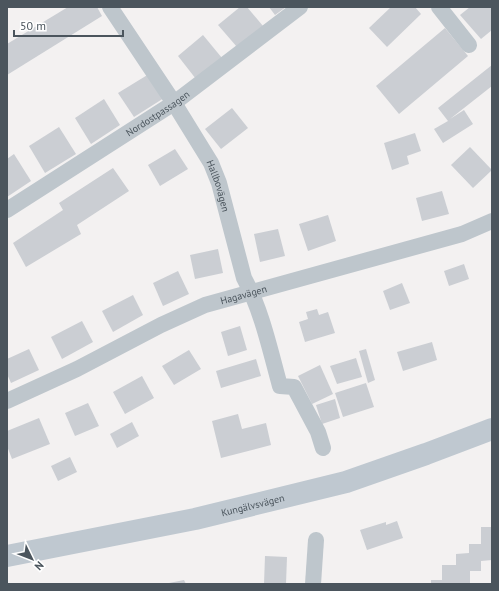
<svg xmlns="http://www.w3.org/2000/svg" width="499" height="591" viewBox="0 0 499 591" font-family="'PT Sans',sans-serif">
	<rect width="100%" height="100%" fill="#f3f1f1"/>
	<!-- building -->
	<g fill="#cbced3">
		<path d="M68 7H97L102 16 7 75V44Z"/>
		<path d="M240 7H247L263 26 237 47 218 25Z"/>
		<path d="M269 7H286L275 15Z"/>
		<path d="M391 7H415L421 14 387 47 369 28Z"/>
		<path d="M470 7H492V30L481 39 460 15Z"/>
		<path d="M445 28 468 56 399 114 376 86Z"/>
		<path d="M203 35 222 58 196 79 178 56Z"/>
		<path d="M492 65V86L450 119 464 110 473 124 443 143 434 129 448 121 438 108Z"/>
		<path d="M149 74 164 98 134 117 118 93Z"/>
		<path d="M104 99 120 125 91 144 75 118Z"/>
		<path d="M232 108 248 128 221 149 205 129Z"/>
		<path d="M59 127 76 154 45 173 29 146Z"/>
		<path d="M415 133 421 151 407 156 409 164 392 170 384 143Z"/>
		<path d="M470 147 492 170 473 188 451 165Z"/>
		<path d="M175 149 188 169 160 186 148 165Z"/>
		<path d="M14 154 31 181 7 197V159Z"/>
		<path d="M113 168 129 191 77 225 81 234 26 267 13 243 63 210 59 203Z"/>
		<path d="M442 191 449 214 422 221 416 198Z"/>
		<path d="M328 215 336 241 308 251 299 224Z"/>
		<path d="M278 229 285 256 260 262 254 234Z"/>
		<path d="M218 249 223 273 195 279 190 255Z"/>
		<path d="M464 264 469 279 449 286 444 271Z"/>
		<path d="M178 271 189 294 163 306 153 283Z"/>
		<path d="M402 283 410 303 390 310 383 291Z"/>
		<path d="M133 295 143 315 113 332 102 311Z"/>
		<path d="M317 309 319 315 328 312 335 333 305 342 299 322 308 319 306 312Z"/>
		<path d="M82 321 93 342 62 359 51 337Z"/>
		<path d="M240 326 247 350 228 356 221 332Z"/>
		<path d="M432 342 437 360 403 371 397 352Z"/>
		<path d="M29 349 39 370 11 383 7 374V359Z"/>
		<path d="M366 349 375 380 368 383 359 351Z"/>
		<path d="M189 350 201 369 174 385 162 366Z"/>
		<path d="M356 358 362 377 337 384 330 366Z"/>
		<path d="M256 359 261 376 221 388 216 371Z"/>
		<path d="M320 365 333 394 312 404 298 376Z"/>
		<path d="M142 376 154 398 125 414 113 392Z"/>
		<path d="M366 383 374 407 343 417 335 393Z"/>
		<path d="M335 399 340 418 322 424 316 405Z"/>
		<path d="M88 403 99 426 75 436 65 413Z"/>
		<path d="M238 414 242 429 266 423 271 445 221 458 212 421Z"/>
		<path d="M39 418 50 444 12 459 7 446V431Z"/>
		<path d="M132 422 139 436 117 448 110 434Z"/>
		<path d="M70 457 77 472 58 481 51 466Z"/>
		<path d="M397 521 403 538 367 550 360 530 386 522V525Z"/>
		<path d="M481 527H492V560L481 561V571H470V584H431V580H442V565H456V554L469 553V544H481Z"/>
		<path d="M265 556 287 557 286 584H264Z"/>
		<path d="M184 580 186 584H169V583Z"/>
	</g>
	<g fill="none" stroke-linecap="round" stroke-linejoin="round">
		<!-- minor -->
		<g stroke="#bec6cc" stroke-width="16">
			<path id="s1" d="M110 7 174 103 211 163 219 183 244 278C262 311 270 350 280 386L294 387 318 432 323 448"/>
			<path d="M439 7 469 45"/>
			<path id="s2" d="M7 210 174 103 300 7"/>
			<path id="s3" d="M7 401 77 369 161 325 205 305 462 234 492 221"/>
			<path d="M313 584 316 540"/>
		</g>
		<!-- secondary -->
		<path stroke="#bfc8d0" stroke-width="22" id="s4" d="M7 556 195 519 346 482 426 454 492 429"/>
	</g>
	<g text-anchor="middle" stroke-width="3.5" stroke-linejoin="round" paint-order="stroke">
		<!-- street labels -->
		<g font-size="10" fill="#4b555d" stroke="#fff">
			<text dy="4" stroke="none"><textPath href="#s2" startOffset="179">Nordostpassagen</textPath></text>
			<text dy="4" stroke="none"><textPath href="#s1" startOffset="210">Hallbovägen</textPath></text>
			<text dy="4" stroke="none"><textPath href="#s3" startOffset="260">Hagavägen</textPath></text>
			<text dy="4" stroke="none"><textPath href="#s4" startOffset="251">Kungälvsvägen</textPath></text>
		</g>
	</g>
	<!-- border -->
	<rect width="499" height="591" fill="none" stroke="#4b555d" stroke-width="16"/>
	<!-- north arrow -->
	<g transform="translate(32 559) rotate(133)" stroke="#ffffff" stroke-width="3" paint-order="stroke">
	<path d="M0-3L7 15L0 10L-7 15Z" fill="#4b555d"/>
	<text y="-6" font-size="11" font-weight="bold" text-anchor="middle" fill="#4b555d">N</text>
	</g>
	<!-- scale -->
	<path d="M14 30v6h109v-6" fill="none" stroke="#4b555d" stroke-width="2"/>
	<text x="20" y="30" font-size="12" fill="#4b555d" stroke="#ffffff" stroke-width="3" paint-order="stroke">50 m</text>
</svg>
